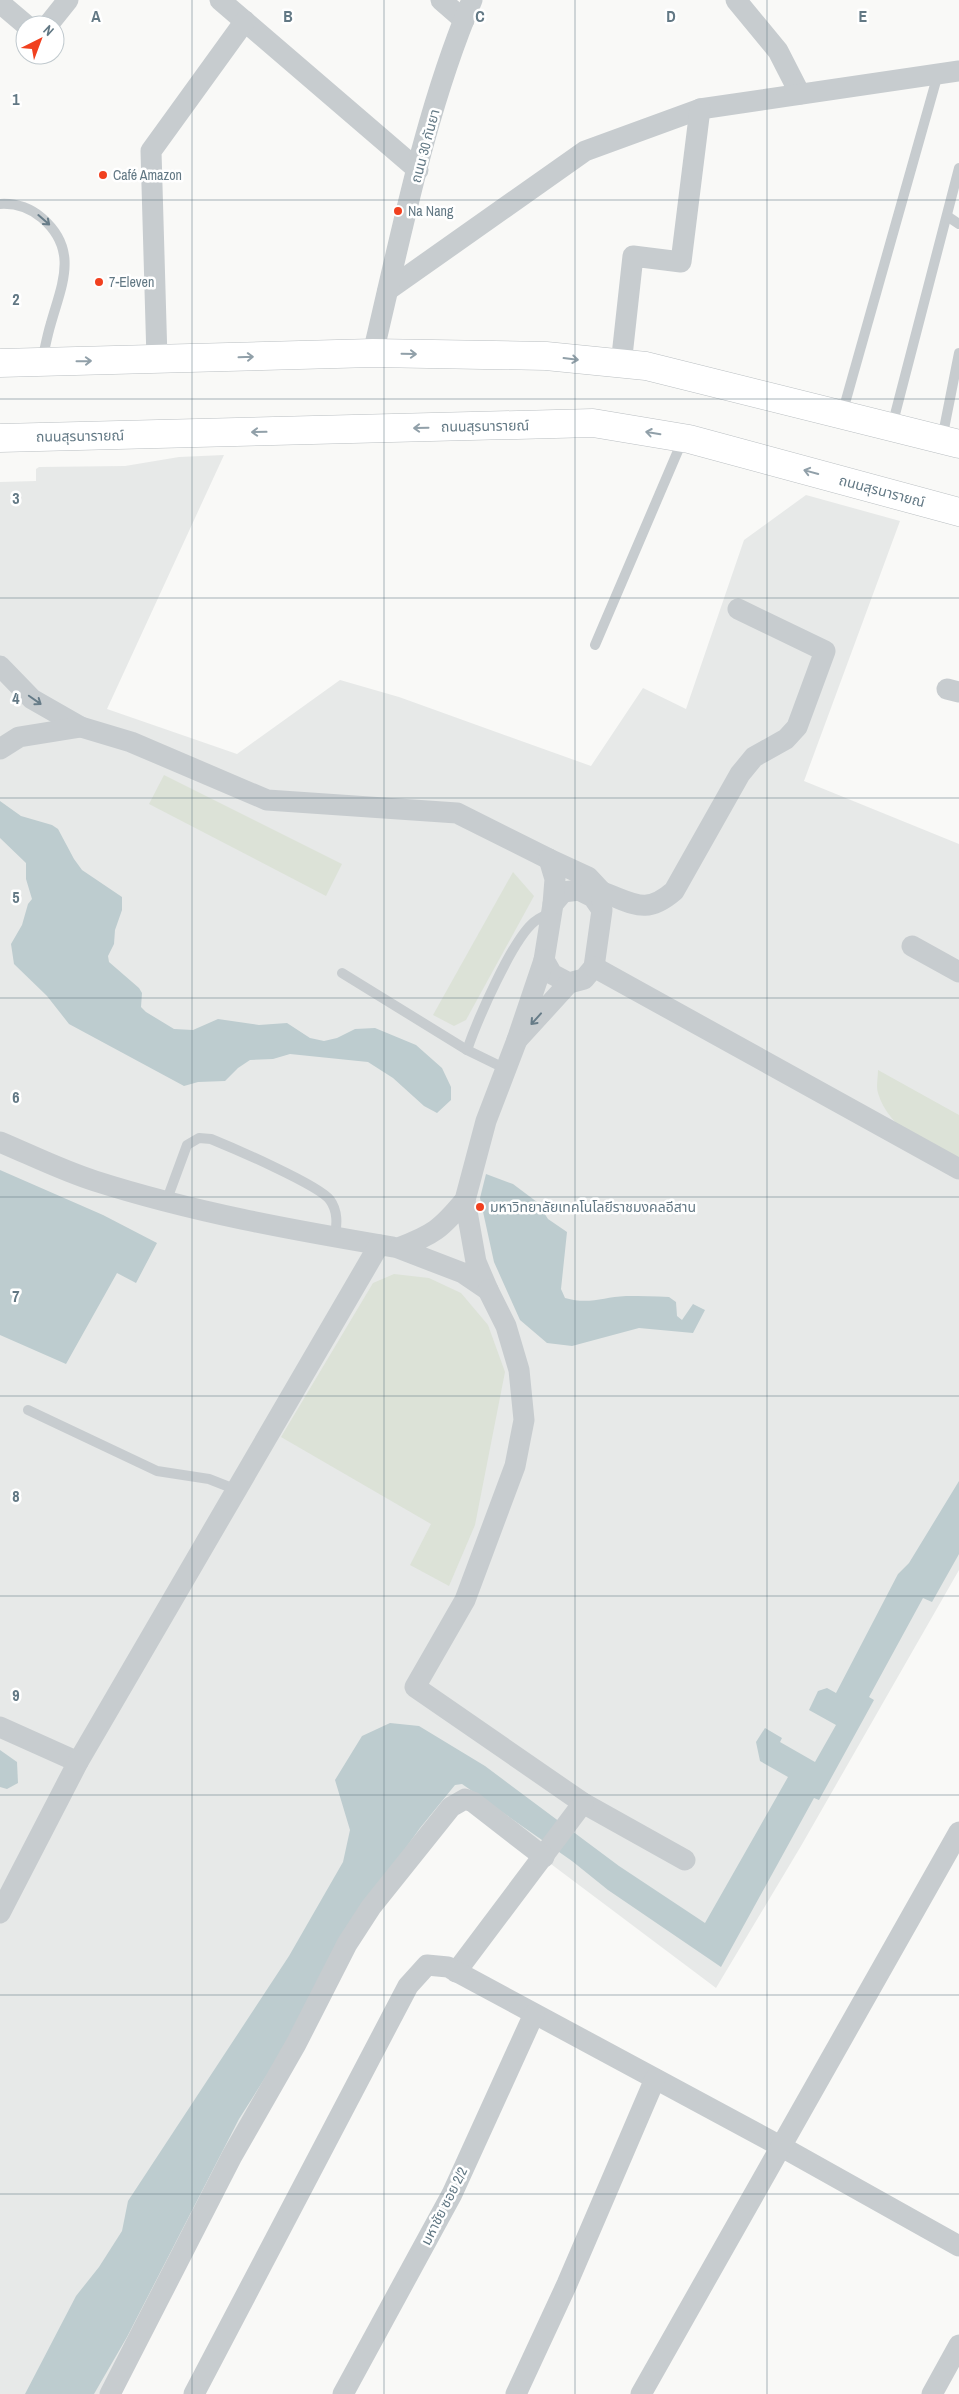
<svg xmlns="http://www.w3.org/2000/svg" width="959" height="2394" viewBox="0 0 959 2394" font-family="'Archivo Narrow','Noto Sans Thai',sans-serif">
	<rect width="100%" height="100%" fill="#f9f9f7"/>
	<!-- built -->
	<path fill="#e7e9e8" d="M224 455 107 709 237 754 340 680 399 697 591 766 643 688 686 709 744 540 806 495 900 521 804 781 959 844V1570L801 1846 716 1988 543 1858 462 1802 377 1905 293 2056 119 2394H0V482L36 481V469L39 467 125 466 179 457Z"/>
	<!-- green -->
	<g fill="#dce2d7">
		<path d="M164 775 342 864 326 896 149 804Z"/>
		<path d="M513 872 534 896 466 1020 454 1026 433 1015Z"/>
		<path d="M878 1070 959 1115V1163C929 1147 889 1130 878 1093 876 1087 878 1077 878 1070Z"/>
		<path d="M394 1274 429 1278 461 1293 488 1325 505 1372 475 1525 449 1586 410 1565 431 1524 281 1437 373 1283Z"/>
	</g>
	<!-- water -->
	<g fill="#bdcccf">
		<path d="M0 801 21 816 52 825 58 829 74 859 82 870 122 897V910L115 930 114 944 108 956 109 962 139 988 142 993 141 1007 146 1012 174 1029 193 1030 218 1019 259 1025 287 1023 310 1038 324 1041 337 1038 355 1029 375 1028 416 1045 442 1068 451 1087V1100L437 1113 424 1106 393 1078 368 1062 290 1054 273 1059 250 1060 238 1068 225 1081 198 1082 184 1086 69 1024 47 996 14 964 11 944 22 925 28 904 32 899 26 879V863L0 838Z"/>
		<path d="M0 1170 103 1215 157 1243 136 1283 117 1273 66 1364 0 1335Z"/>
		<path d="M486 1174 513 1184 537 1202 548 1219 567 1232 561 1289 565 1298C589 1305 603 1297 626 1296 641 1296 655 1296 669 1297L676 1302 677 1316 682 1320 693 1304 705 1310 693 1333 639 1328 572 1346 547 1343 520 1320 494 1262 480 1198Z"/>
		<path d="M959 1481V1554L932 1602 923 1598 869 1697 874 1700 819 1800 814 1798 721 1967 608 1890 572 1861 462 1784 455 1785 420 1828 390 1870 284 2048 239 2119 127 2337 94 2394H25L76 2296 99 2267 122 2231 128 2201 289 1956 343 1862 350 1830 335 1780 362 1736 390 1723 419 1726 485 1766 619 1866 705 1923 788 1777 760 1761 756 1742 765 1728 782 1738 780 1742 815 1762 836 1725 809 1710 818 1691 827 1688 836 1693 898 1574 909 1563Z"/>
		<path d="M0 1750 17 1762 18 1783 7 1789 0 1787Z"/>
	</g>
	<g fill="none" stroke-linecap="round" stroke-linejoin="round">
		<defs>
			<g id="primary">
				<path d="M0 363 373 353 546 356 646 366 959 444"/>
				<path d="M0 438 593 423 689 439 959 512"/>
			</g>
		</defs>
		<!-- primary casing -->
		<use href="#primary" stroke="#babfc2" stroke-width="29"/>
		<!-- lane -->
		<g stroke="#c7cccf" stroke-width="10">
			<path d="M0 204C16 203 30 208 42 218 79 250 62 284 51 323 47 336 45 348 42 361"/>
			<path d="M947 216 959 224"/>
			<path d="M842 414 938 74"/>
			<path d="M892 426 959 168"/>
			<path d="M942 439 959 353"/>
			<path d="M595 645 683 439"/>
			<path d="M342 973 467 1050"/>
			<path d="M506 1069 467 1050C477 1021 512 940 534 922 539 918 546 915 551 912"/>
			<path d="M166 1202 187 1145 199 1138 211 1139C233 1148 319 1185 330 1200 338 1211 337 1224 335 1237"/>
			<path d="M28 1410 157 1471 209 1479 237 1490"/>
		</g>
		<!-- street -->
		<g stroke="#c7cccf" stroke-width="21">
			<path d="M220 0 418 170"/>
			<path d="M441 0 464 20"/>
			<path d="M736 0 778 51 800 94"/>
			<path d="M0 3 26 25"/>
			<path d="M48 25 68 0"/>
			<path d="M388 290 585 151 700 109 959 71"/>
			<path d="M373 353C401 236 425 111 472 0"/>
			<path d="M157 359 151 151 245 21"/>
			<path d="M621 365 633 256 681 262 700 109"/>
			<path d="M0 666 32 699 81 727 131 742 267 800 457 813 549 859"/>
			<path d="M947 689 959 692"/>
			<path d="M0 749 19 737 81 727"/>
			<path d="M579 890 593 897 602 910 594 967 584 979 569 983 552 974 544 960 553 904 563 892Z"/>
			<path d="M602 892C634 903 645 916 674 891L740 774 754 757 786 739 797 727 825 651 738 609"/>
			<path d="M553 904 555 879 549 859 588 877 602 892V901"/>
			<path d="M912 946 959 972"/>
			<path d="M544 960 517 1040 569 983"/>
			<path d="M594 967 959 1169"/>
			<path d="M0 1142C31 1155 63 1171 95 1181 192 1212 292 1230 393 1247"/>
			<path d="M465 1200C441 1229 433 1235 398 1248L463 1273 488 1290 476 1262 465 1200 486 1121 517 1040"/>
			<path d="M488 1290 506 1326 519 1370 524 1420 515 1466 465 1600 415 1687 583 1803 685 1860"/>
			<path d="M0 1727 78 1762"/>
			<path d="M0 1913 78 1762 379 1245"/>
			<path d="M456 1972 583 1803"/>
			<path d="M110 2394 232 2156 296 2044 347 1944 371 1907 451 1807 465 1799 473 1802 544 1857"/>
			<path d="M194 2394 408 1986 427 1965 448 1967 782 2147 959 2246"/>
			<path d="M343 2394 452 2194 534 2014"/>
			<path d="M516 2394 567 2284 655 2079"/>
			<path d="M641 2394 959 1832"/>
			<path d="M932 2394 959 2345"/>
		</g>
		<!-- primary -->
		<use href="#primary" stroke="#fff" stroke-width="28"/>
	</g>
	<!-- one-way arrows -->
	<defs><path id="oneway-shaft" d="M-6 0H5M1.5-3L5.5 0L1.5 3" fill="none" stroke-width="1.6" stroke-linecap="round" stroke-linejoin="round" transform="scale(1.25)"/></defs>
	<g stroke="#677c88">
		<use href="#oneway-shaft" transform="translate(44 220) rotate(41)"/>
		<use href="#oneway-shaft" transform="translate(35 700) rotate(35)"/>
		<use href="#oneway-shaft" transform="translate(536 1019) rotate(132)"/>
	</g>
	<g stroke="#91a0a9">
		<use href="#oneway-shaft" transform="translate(409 354) rotate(1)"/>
		<use href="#oneway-shaft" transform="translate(246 357) rotate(-2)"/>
		<use href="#oneway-shaft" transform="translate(571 359) rotate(7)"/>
		<use href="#oneway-shaft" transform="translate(84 361) rotate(-1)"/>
		<use href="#oneway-shaft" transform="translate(421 428) rotate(179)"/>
		<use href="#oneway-shaft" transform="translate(259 432) rotate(179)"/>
		<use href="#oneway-shaft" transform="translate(653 433) rotate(-171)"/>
		<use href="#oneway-shaft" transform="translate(811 472) rotate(-165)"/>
	</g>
	<!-- grid -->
	<path fill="none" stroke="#627884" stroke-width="1" stroke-opacity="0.55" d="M192 0V2394M384 0V2394M575 0V2394M767 0V2394M0 200H959M0 399H959M0 598H959M0 798H959M0 998H959M0 1197H959M0 1396H959M0 1596H959M0 1795H959M0 1995H959M0 2194H959"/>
	<!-- markers -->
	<g fill="#f1401f" stroke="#fff" stroke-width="2">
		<circle cx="103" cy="175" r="5"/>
		<circle cx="398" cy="211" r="5"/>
		<circle cx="99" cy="282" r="5"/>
		<circle cx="480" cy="1207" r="5"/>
	</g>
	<g text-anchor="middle" stroke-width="5" stroke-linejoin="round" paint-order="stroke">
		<!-- street labels -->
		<g font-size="14" fill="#627884" stroke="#fff">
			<text transform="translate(425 146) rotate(-75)" y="5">ถนน 30 กันยา</text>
			<text transform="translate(485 426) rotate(-1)" y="5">ถนนสุรนารายณ์</text>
			<text transform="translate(80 436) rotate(-1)" y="5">ถนนสุรนารายณ์</text>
			<text transform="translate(882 491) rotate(15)" y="5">ถนนสุรนารายณ์</text>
			<text transform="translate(444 2206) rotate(-63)" y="5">มหาชัย ซอย 2/2</text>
		</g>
		<!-- poi labels -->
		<g font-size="14" fill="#627884" stroke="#fff" text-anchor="start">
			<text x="113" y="180">Café Amazon</text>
			<text x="408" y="216">Na Nang</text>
			<text x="109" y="287">7-Eleven</text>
			<text x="490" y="1212">มหาวิทยาลัยเทคโนโลยีราชมงคลอีสาน</text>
		</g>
	</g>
	<g font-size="16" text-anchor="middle" font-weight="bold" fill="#627884" stroke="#fff" stroke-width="5" stroke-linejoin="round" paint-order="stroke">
		<text x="96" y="22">A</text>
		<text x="288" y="22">B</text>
		<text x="480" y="22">C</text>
		<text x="671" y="22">D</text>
		<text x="863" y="22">E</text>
		<text x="16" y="105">1</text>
		<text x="16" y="305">2</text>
		<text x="16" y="504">3</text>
		<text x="16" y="704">4</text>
		<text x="16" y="903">5</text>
		<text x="16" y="1103">6</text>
		<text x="16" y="1302">7</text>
		<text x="16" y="1502">8</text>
		<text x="16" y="1701">9</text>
	</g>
	<!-- north arrow -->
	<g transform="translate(40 40) rotate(42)"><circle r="24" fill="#ffffff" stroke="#c0c9ce"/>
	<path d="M0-4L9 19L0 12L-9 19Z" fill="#f1401f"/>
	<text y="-8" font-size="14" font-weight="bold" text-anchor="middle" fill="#627884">N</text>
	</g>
</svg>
